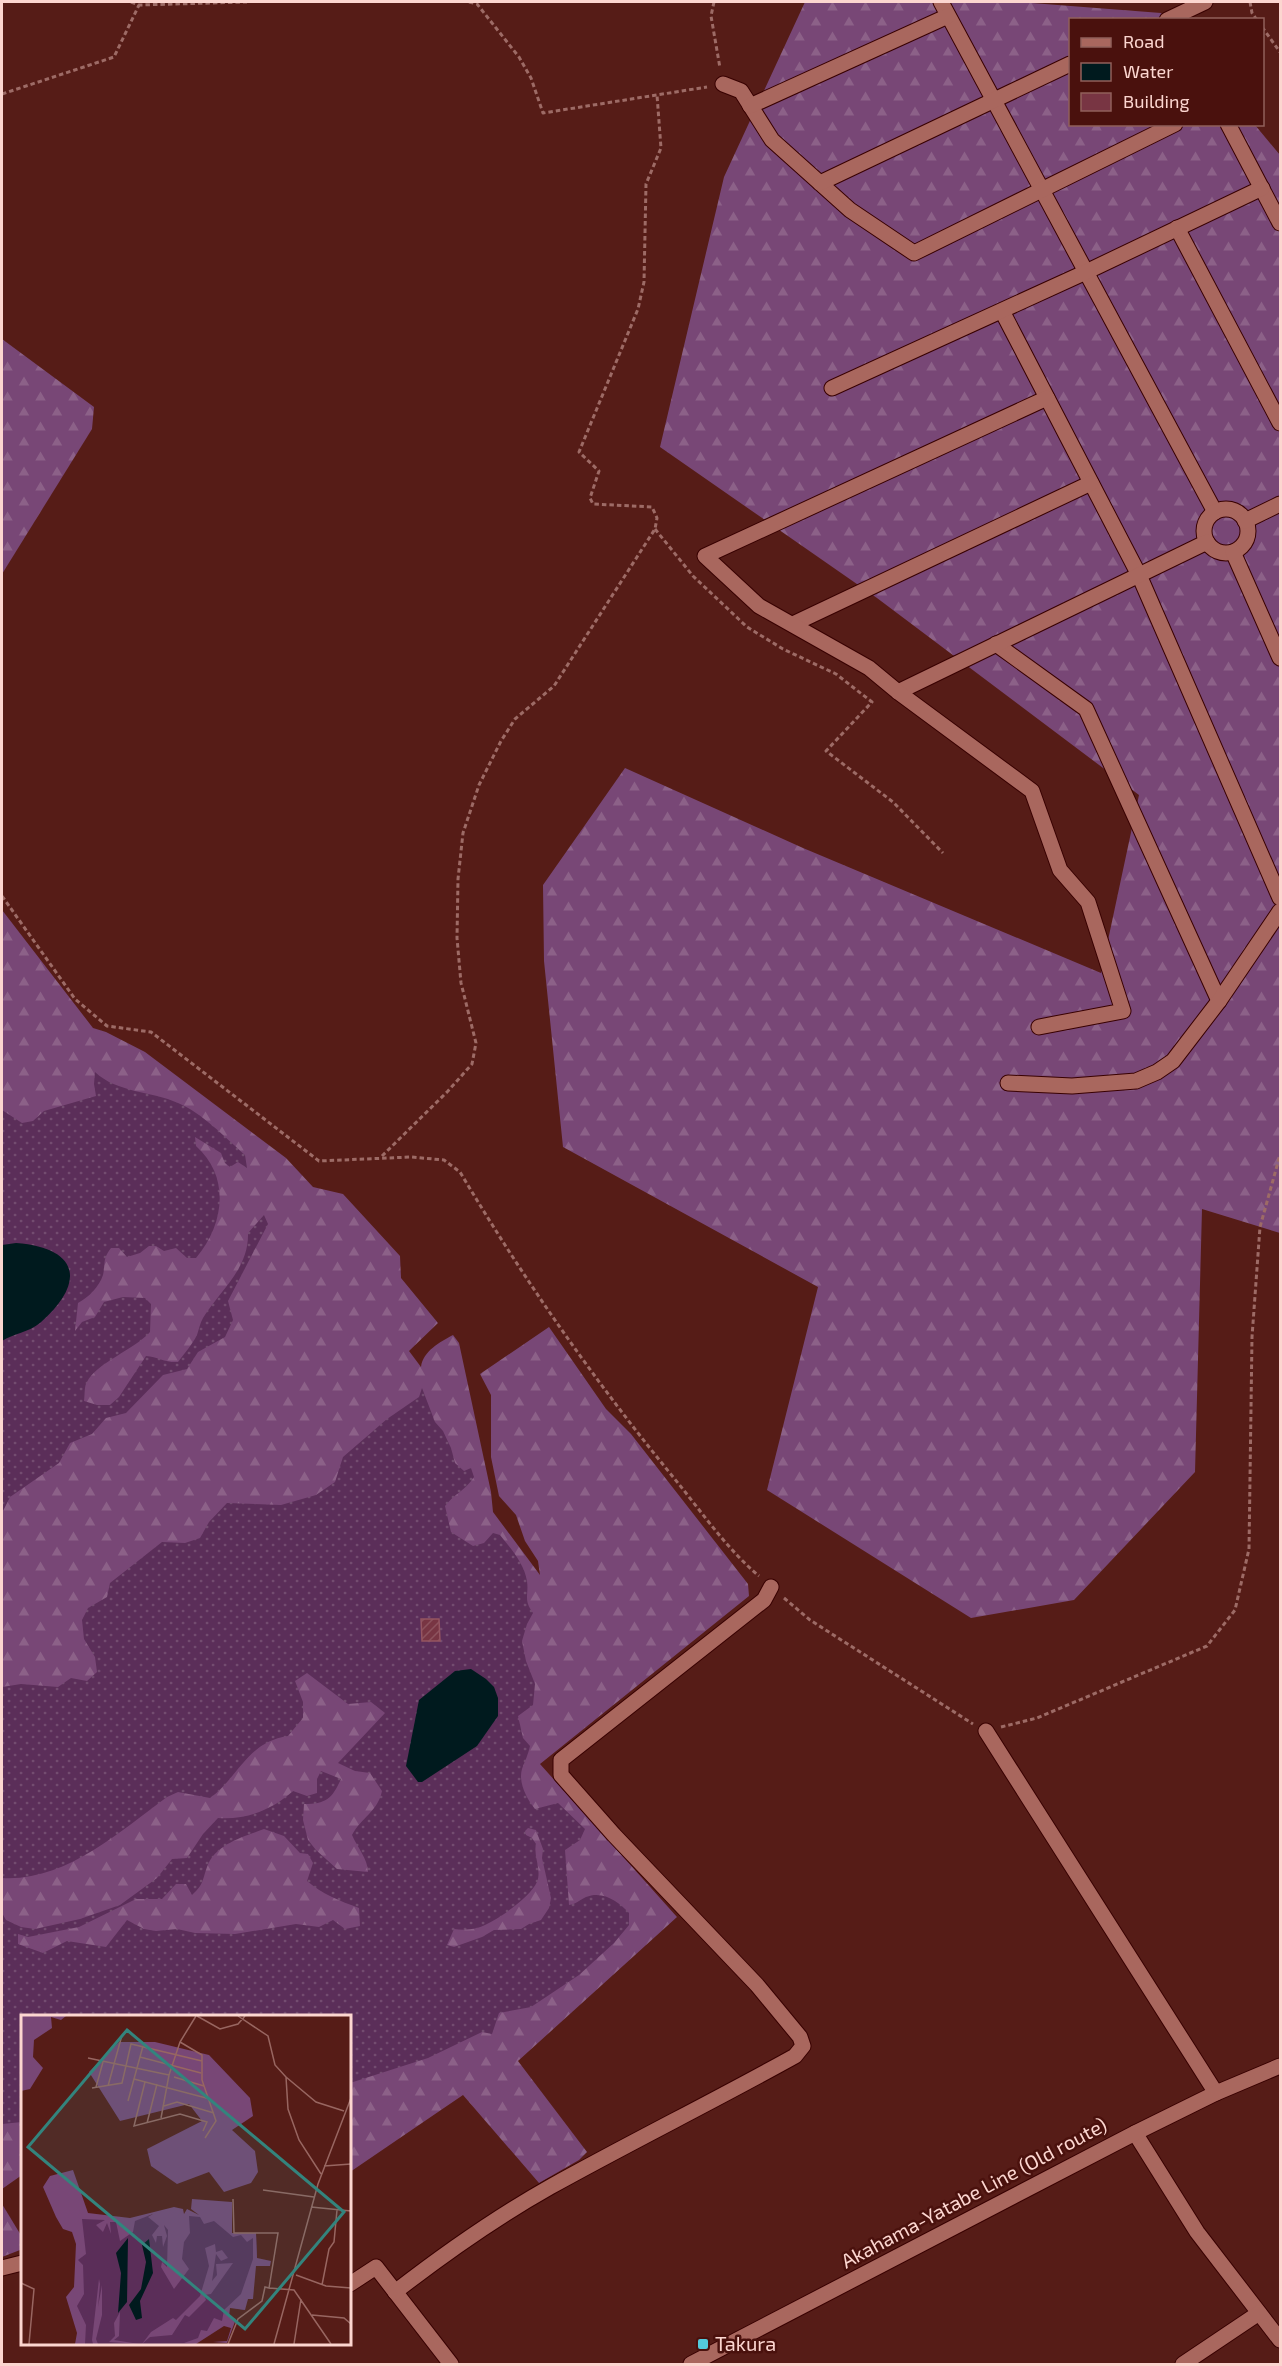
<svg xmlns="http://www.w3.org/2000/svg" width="1282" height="2366" viewBox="0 0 1282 2366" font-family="'Exo 2',sans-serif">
	<defs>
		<pattern id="grass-dots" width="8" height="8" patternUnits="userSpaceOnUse" patternTransform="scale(1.5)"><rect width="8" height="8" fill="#5b2e59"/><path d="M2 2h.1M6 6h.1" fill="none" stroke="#734c70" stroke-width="1.8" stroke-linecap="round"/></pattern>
		<pattern id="forest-firs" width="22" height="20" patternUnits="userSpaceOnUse" patternTransform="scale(1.5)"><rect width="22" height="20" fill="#784776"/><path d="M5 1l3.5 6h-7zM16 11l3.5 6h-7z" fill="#8c6188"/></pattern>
		<pattern id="building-hatch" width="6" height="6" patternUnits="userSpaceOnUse" patternTransform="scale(1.5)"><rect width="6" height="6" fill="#783543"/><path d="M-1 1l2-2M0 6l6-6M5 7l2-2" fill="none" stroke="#8c525d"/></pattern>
	</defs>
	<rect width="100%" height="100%" fill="#561c17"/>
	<!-- grass -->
	<path fill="url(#grass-dots)" d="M2 924 81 1040 201 1105 317 1213 344 1322 470 1412 490 1513 577 1630 533 1765 671 1916 350 2150V2016H22V2153L2 2161Z"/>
	<!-- forest -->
	<g fill="url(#forest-firs)">
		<path d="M805 2H1019L1161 13 1166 19 1070 20V124L1255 125 1280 155V1233L1202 1209 1195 1472 1074 1600 971 1618 767 1490 818 1287 563 1147 544 961 543 885 625 768 803 848 1101 973 1139 795 877 598 660 447 724 177Z"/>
		<path d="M2 339 94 407 92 429 2 574Z"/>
		<path d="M2 910 93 1028 106 1032 145 1052 286 1158 313 1187 343 1194 400 1256 401 1278 438 1323 409 1351 421 1367C423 1351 440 1342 453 1335L459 1343 491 1492 493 1512 540 1575 538 1561 525 1541 516 1515 499 1496 491 1457V1395L480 1374 549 1327 606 1409 631 1434 748 1584 749 1596 540 1764 677 1917 518 2061 587 2152 579 2160 539 2183 463 2095 350 2172V2083L428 2058 482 2032 492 2034 499 2013 531 2007 579 1975 614 1943 629 1925V1913C619 1902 603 1890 586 1897 579 1900 577 1904 569 1905L565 1850 580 1840 585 1829 558 1803 535 1809C527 1799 518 1783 522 1769 525 1761 528 1755 530 1746L523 1738 518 1716 533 1705 535 1684 526 1661 522 1641 527 1624 533 1613C523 1599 529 1596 527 1581 524 1563 511 1549 500 1535L493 1533 484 1543 473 1546 451 1532 445 1506C455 1493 464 1492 474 1477L471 1468 464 1471 455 1463 451 1448 443 1431 435 1422 422 1388 419 1397 387 1419 343 1457 335 1482 316 1495 281 1505 227 1503 209 1522 200 1538 185 1543 162 1542 110 1583 107 1597 88 1608 82 1620 84 1639 95 1657 97 1672 87 1681 71 1678 58 1687 21 1684 2 1687V1513L10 1497 59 1463 70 1443 92 1434 106 1418 126 1413 163 1375 187 1369 198 1352 225 1337 233 1320 228 1301 268 1224 264 1215 248 1233C249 1269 221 1289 203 1318 200 1323 199 1329 197 1335 192 1345 184 1354 178 1362 166 1363 158 1357 146 1356L119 1397 110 1405H97L84 1401C85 1395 84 1386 87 1382 95 1364 135 1349 150 1332L151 1304 145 1298 123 1297 104 1302 95 1317 82 1322 75 1331 78 1303C89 1297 99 1287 103 1275 106 1262 102 1260 111 1248H119L127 1257 140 1253 149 1246H156L164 1251 176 1248 187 1258H196C224 1225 231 1177 196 1146L195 1137 221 1153 225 1163 230 1167 238 1162 247 1168 245 1155C227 1139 201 1112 178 1103 152 1091 117 1093 95 1072L94 1084 96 1096 44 1111 33 1121 22 1123 2 1110Z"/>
		<path d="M307 1673 348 1704 371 1702 385 1713 338 1763 355 1771 370 1773 382 1791C378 1811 361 1818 352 1835 357 1847 368 1859 368 1872L337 1869 316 1850 308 1840 303 1820 304 1804C326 1804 332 1799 341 1779L321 1771 317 1779V1793L307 1796 293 1791C272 1810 246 1820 218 1818L203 1834 187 1858 172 1859 157 1878 120 1905 80 1919 35 1929 21 1927 6 1920 2 1913V1878C65 1882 119 1832 167 1797L178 1792 210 1798C239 1777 247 1742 288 1736L303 1718V1702L295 1681Z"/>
		<path d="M528 1828 536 1830 543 1849 542 1858 551 1898 549 1908 541 1920 529 1924 521 1929 494 1930 482 1937 454 1947 447 1945 454 1929C462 1930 469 1930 477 1928 494 1923 530 1898 537 1882 542 1869 533 1856 536 1844L532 1838 526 1835 525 1831Z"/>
		<path d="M264 1829 284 1836 300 1853 308 1854 313 1863 307 1881C322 1894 340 1901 359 1908L360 1926 345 1929 333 1920 319 1927 296 1924 235 1934 195 1933 177 1929 156 1931 144 1929 127 1920 106 1947 67 1941 43 1953 18 1944V1934L28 1937 79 1927 136 1899H162L176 1884H186L192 1895C204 1884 202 1881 207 1867 215 1844 243 1837 264 1829Z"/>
		<path d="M22 2122V2175L2 2189V2124Z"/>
		<path d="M2 2204 22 2237 20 2250 2 2257Z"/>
	</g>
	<!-- water -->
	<g fill="#001a1e">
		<path d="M16 1243C80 1248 86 1283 40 1323 29 1332 13 1334 2 1341V1245Z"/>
		<path d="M471 1669 486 1679 494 1687 498 1698V1716L477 1746 422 1782H418L406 1766 419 1700 455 1671Z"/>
	</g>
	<!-- building -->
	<path fill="url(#building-hatch)" stroke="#955561" stroke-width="1.5" d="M421 1619H439L440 1641H422Z"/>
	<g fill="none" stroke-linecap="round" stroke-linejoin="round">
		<defs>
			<g id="street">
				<path d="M941 2 1215 512"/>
				<path d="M1167 20 1205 2"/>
				<path d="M723 84 741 91 772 140 850 210 914 253 1175 124"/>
				<path d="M750 106 948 16"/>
				<path d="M1228 124 1280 223"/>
				<path d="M820 183 1070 64"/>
				<path d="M1177 228 1280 423"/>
				<path d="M1002 311 1139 575 1280 898"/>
				<path d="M832 388 1086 272 1262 188"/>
				<circle cx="1226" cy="531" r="22"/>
				<path d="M1245 521 1280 504"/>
				<path d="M1233 552 1280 658"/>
				<path d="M793 624 1091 483"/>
				<path d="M996 644 1086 709 1219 1001"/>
				<path d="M898 692 1207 542"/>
				<path d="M1039 1027 1123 1011 1088 902 1060 870 1032 791 898 692 869 668 759 606 705 556 1047 398"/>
				<path d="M1008 1083 1072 1086 1136 1081 1157 1072 1173 1061 1219 1001 1280 911"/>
				<path d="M986 1731 1216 2093"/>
				<path d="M1135 2133 1197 2232 1280 2340"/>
				<path d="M2 2268 22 2263"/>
				<path d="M350 2284 376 2267 451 2364"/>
				<path d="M395 2292C444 2254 495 2218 550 2187 631 2142 714 2101 795 2056L803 2046 800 2037 757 1985 614 1835 561 1775V1760L764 1600 771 1587"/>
				<path d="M691 2364 1135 2133 1216 2093 1280 2066"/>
				<path d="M1183 2364 1259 2313"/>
			</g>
		</defs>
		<!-- street casing -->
		<use href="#street" stroke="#380101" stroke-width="17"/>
		<!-- path -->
		<g stroke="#9d6b66" stroke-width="3" stroke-dasharray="4.5 3" stroke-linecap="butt">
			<path d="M131 2 139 5 247 2"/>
			<path d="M469 2 477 4 519 57 531 78 543 113 707 87"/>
			<path d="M714 2 711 16 720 68"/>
			<path d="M1250 2 1252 13 1257 20"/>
			<path d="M1262 27 1280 52"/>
			<path d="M2 94 114 57 139 5"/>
			<path d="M655 529 693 576 747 627 783 649 836 674 872 702 826 751 893 802 943 853"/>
			<path d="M2 896 75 999 107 1026 151 1032 319 1161 411 1157 444 1160 460 1172C526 1283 596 1383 678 1483 703 1514 728 1550 759 1576"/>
			<path d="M382 1156 448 1091 472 1064 476 1043 461 983 457 938 458 879 463 833 479 785 501 741 515 719 554 686 655 529 657 518 652 507 593 504 590 498 599 471 579 452 638 309 644 282 646 184 661 148 657 95"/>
			<path d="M784 1598 810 1620 973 1724"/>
			<path d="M1001 1727 1037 1718 1207 1646 1235 1610 1249 1549 1252 1337 1260 1227 1280 1155"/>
		</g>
		<!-- street -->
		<use href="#street" stroke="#a9675e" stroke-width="15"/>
	</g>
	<!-- markers -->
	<rect fill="#53cadc" stroke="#4a110d" stroke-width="2" x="697" y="2338" width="12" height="12" rx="3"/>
	<g text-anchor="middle" stroke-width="5" stroke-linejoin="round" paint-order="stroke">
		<!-- street labels -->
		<g font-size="20" fill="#fcd6d0" stroke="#4a110d">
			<text transform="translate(974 2193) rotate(-28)" y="7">Akahama-Yatabe Line (Old route)</text>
		</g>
		<!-- poi labels -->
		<g font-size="20" fill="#fcd6d0" stroke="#4a110d" text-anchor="start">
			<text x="715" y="2351">Takura</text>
		</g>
	</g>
	<!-- overview -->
	<g transform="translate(21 2015)">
		<rect width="330" height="330" fill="#561c17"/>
		<path d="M143 197 155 203 173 198 184 204 201 205 210 219 235 218 236 244 223 295 208 292 202 308 174 329H58L60 312 52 290 57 237 52 199 109 205Z" fill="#5b2e59"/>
		<path d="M0 1H45L40 5 30 2 31 13 13 25 12 42 22 53 9 74 0 76ZM98 27H134L188 40 229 83 232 101 211 115 234 136 237 157 230 168 203 177 188 157 156 169 130 151 126 134 181 106 168 89 99 106 68 57ZM52 155 67 198 109 203 153 192 162 194 163 199 166 194 178 200 170 194 171 184 211 187V218H235L236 243 250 246 249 251H235L232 284H227L224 295 209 293 208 302 215 304 206 328 192 327 206 326 210 313 203 311 175 329 163 328 177 323 180 315 186 316 193 303 201 306 203 295 220 279 232 244V223L226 227 220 220 212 222 193 206 183 209 179 202 168 201 169 218 163 227 161 244 168 254 153 274 140 252 141 247 146 252 147 215 143 210 146 221 142 232 141 221H136L135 228 131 220 138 211 127 202 132 199 114 206 112 217 99 226 95 207H89L90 219 86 208 82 217 75 210 84 205 61 204 65 239 57 245 62 250 63 279 56 291 65 310 64 329H54L56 318 45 282 53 272 55 229 51 217 42 214 35 202 22 172 29 161ZM194 229 195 237 201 235 207 243 200 246 195 239 191 266 196 260 195 249 212 248 190 279 183 280 185 285 168 302 164 300 151 320 129 322 121 329 130 317 152 303 155 305 179 281 188 251 184 233ZM78 264 79 269 77 292 81 270V300L75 324 77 329H86H72L71 325ZM99 297 98 321 93 325 118 329 88 327 94 321 93 308Z" fill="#784776"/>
		<path d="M107 223 106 287 97 298 100 258 95 238ZM128 224 132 258 119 286 121 303 115 305 108 290 120 274 125 247 121 230Z" fill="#001a1e"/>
		<path fill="none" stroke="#986661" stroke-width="1.5" d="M176 1 199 14 217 9 224 1M217 1 247 21 254 50 265 62 267 94 278 125 300 159M159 27 181 40V65L195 106 184 123M119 42 180 58M67 43 148 60M153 62 183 71M265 62 295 87 323 96M113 64 189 84M124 67 113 111 159 99 186 107 182 116M87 71 101 20M75 72 82 47M71 73 101 68 110 29 181 46M107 86 122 31M143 91 156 87 193 98M140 103 148 60 159 27 175 1M126 108 136 69M303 151 330 149M242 175 293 182M290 192 330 196M275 260 305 271 330 273M0 268 13 274 8 329M301 270 308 234 313 227 316 195M248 273 273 275 310 329M291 300 323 303 330 309M207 329 217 304 241 286 244 272 248 273 257 218H213L212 184M253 329 297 169 330 83M273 329 280 284"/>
		<path fill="#33847d" fill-opacity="0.15" stroke="#33847d" stroke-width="3" d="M106 15 323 197 224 314 7 132Z"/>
		<rect width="330" height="330" fill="none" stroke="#fcd6d0" stroke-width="3"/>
	</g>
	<!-- border -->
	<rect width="1282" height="2366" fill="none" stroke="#fcd6d0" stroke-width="6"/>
	<!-- legend -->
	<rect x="1069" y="18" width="195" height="108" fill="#4a110d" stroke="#91605b" stroke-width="1.5"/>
	<rect x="1081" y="38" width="30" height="9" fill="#a9675e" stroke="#91605b" stroke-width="1.5"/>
	<text x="1123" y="48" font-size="18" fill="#fcd6d0">Road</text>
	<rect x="1081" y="63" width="30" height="18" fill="#001a1e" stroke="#91605b" stroke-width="1.5"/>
	<text x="1123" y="78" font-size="18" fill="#fcd6d0">Water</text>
	<rect x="1081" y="93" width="30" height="18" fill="#783543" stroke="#91605b" stroke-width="1.5"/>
	<text x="1123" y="108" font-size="18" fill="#fcd6d0">Building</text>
</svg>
